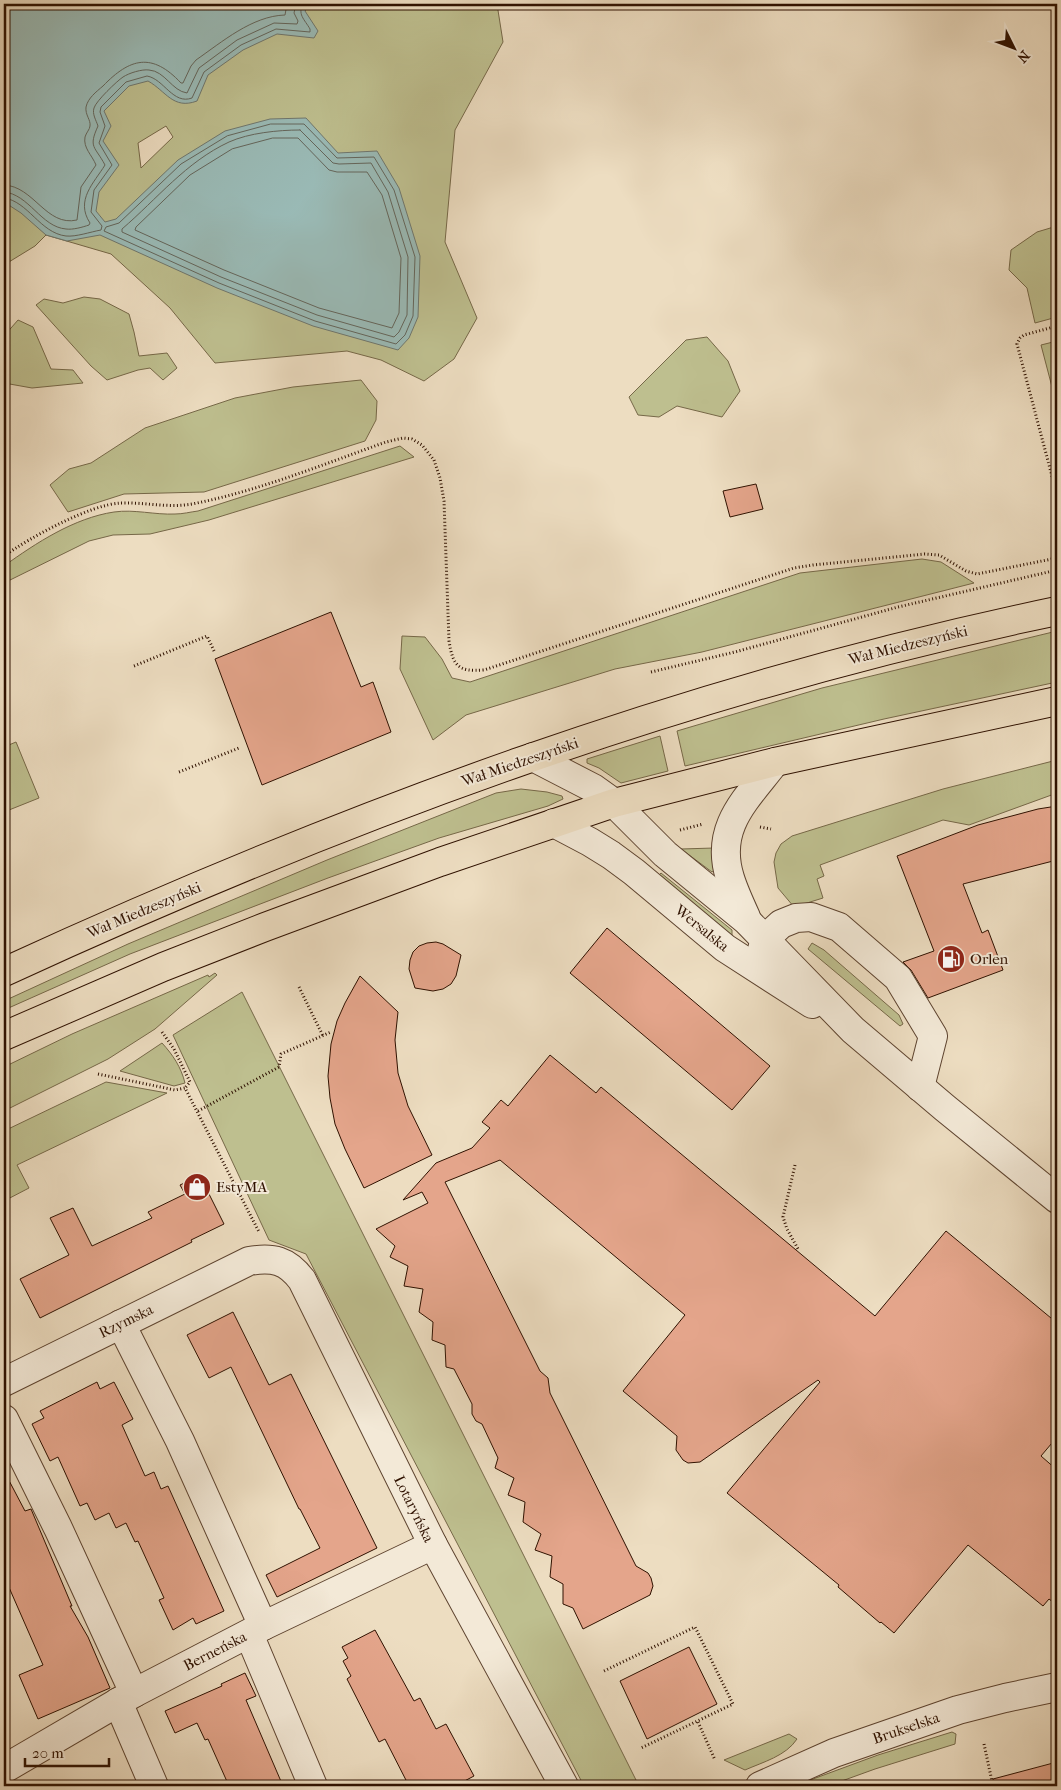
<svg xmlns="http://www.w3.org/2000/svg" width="1061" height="1790" viewBox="0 0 1061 1790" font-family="'IM FELL French Canon',serif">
	<rect width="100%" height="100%" fill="#edddc1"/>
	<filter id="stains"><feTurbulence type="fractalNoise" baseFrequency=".004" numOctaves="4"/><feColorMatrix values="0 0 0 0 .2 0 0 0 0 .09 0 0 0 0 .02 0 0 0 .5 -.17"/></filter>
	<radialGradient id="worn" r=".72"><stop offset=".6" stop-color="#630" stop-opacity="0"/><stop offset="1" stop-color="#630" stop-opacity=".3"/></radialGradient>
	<!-- green -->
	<g fill="#bebf8f" stroke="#766848" fill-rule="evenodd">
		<path d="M240 4H497L503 42 455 130 445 242 477 318 454 359 424 381 381 360 347 351 215 363 170 308 111 254 46 235 35 246 4 265V79ZM166 126 173 137 141 168 138 143Z"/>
		<path d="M1057 226V317L1035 323 1027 288 1009 270 1011 250 1037 232Z"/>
		<path d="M84 297 100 299 129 314 134 332 139 356 167 353 177 368 163 380 150 368 138 370 107 380 91 366 36 305 44 299 63 303Z"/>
		<path d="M18 320 33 327 51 369 73 370 83 383 32 388 4 383V336Z"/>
		<path d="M707 337 728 361 740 391 722 417 677 406 659 417 638 415 629 397 686 340Z"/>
		<path d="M1057 341V406L1041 345Z"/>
		<path d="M361 380 377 401 376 420 365 441 204 492 124 494 68 512 50 485 69 469 91 463 145 428 235 398 293 387Z"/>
		<path d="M400 446 414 457 209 520 150 534 113 535 89 541 4 583V566C36 543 74 518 114 512 134 509 155 515 175 514 183 514 190 512 198 511Z"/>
		<path d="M922 559 941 562 974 583 702 652 615 669 466 715 433 740 400 669 402 636 425 637 442 659 452 678 470 682 800 573Z"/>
		<path d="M1057 631V682L884 719 685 766 677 731 822 688Z"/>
		<path d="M660 736 668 771 621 783 599 768 587 763V759Z"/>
		<path d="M16 742 39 798 4 812V747Z"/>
		<path d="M1057 760V793L969 825 943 820 820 865 824 876 817 879 823 898 794 907 778 888 774 862 776 853 781 844 792 836 943 789Z"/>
		<path d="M521 789 547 792 562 796 563 799 548 806 439 838 328 878 130 954 4 1010V1001L128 944 327 860 496 793Z"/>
		<path d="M714 848 715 870 712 872 681 849Z"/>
		<path d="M661 873 732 930V935L730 937 655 879Z"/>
		<path d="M812 943 824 950 899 1015 903 1024 900 1026 808 949Z"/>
		<path d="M215 973 217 975 155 1029 108 1059 4 1111V1067L72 1034 208 975 209 977Z"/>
		<path d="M242 992 636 1780 625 1786H584L306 1254 269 1240 173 1035Z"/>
		<path d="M162 1043C173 1055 181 1067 185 1083L174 1086 120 1071Z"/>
		<path d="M106 1082 167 1093 17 1165 29 1188 4 1201V1131Z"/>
		<path d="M952 1732 956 1734 955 1744 875 1769 828 1786H794L878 1755Z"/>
		<path d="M789 1734 797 1739C786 1756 763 1762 745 1770L724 1760Z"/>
	</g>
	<!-- water -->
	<path fill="#9abbb7" stroke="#6f776e" d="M4 4H310L305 11 318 31 314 38 277 34 243 50 208 75 197 101C173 110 166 91 148 81L129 86 104 111 111 126 103 141 119 165 99 192 96 211 105 222 116 219 178 160 225 131 270 119 306 118 338 153 377 151 399 188 420 256 418 317 409 338 398 350 313 326 217 288 100 235 67 241 46 235 21 213 4 202Z"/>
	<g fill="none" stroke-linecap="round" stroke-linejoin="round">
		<!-- shore -->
		<g stroke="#64665c" stroke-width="1">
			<path d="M271 124H304L337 158 374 157 394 190 415 257 413 316 405 335 396 344 315 321 219 283 104 231 106 227 119 223 181 164 227 136Z"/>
			<path d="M300 130 333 163 339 164 371 163 388 192 408 257 407 315 399 332 394 337 317 315 221 277 122 232V229C157 199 186 162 229 142 249 133 278 130 300 130Z"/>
			<path d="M273 138H298L329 170 337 172H367L382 195 401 258 399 313 392 328 319 308 224 270 135 230 136 227 190 175 232 149Z"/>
			<path d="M4 185C34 186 46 227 77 220L81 187 96 165C92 155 83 148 85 137 86 133 90 129 90 126 91 120 85 115 86 107 88 98 96 92 103 86 130 58 152 52 181 83H183L191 66 196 60C222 42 252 16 285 15L287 4"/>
			<path d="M4 192C29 194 41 227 66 229 73 230 83 227 89 225L90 223C75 200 94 183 105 165 95 146 88 148 98 126 96 120 92 114 94 108 96 101 117 81 123 77 129 73 142 69 149 70 165 71 172 91 187 93L199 68 237 40 274 23 297 24 298 21 294 13 296 4"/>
			<path d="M4 198C28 201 40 233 66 236 76 237 90 232 101 230L102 226 91 212 94 190 112 165 99 143 105 126 100 112 101 107 126 82 147 76C164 79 173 105 192 98L204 72 241 45 276 29 310 32V29C305 20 296 13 304 4"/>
		</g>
	</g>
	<!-- building -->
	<g fill="#e4a58b" stroke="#2f1100">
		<path d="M756 484 763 509 730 517 723 491Z"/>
		<path d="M331 612 361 687 373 682 391 732 262 785 215 659Z"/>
		<path d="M1057 806V860L963 884 982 933 988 930 1003 970 928 998 911 970 903 962 934 951 897 856 978 825 1038 809Z"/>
		<path d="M607 928 770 1066 732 1110 570 973Z"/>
		<path d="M436 942 443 944 461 955 456 976 451 984 443 989 433 991 415 988 409 969 410 960 413 952 419 946 427 943Z"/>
		<path d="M360 976 398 1012 395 1040 398 1073 408 1106 432 1155 364 1188 345 1149 335 1124 330 1098 328 1076 331 1044 337 1021 345 1003Z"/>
		<path d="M550 1055 596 1093 601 1087 875 1316 946 1231 1057 1323V1437L1041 1456 1057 1470V1605L1049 1599 1043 1606 968 1545 894 1633 881 1622 880 1623 838 1587 839 1585 727 1493 820 1382 818 1380 700 1462 688 1463 683 1460 676 1450 677 1436 623 1391 685 1315 500 1160 445 1182 540 1371 548 1378 550 1393 636 1566 648 1573 651 1578 653 1586 650 1595 583 1629 573 1608 563 1604V1584L550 1577 552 1556 535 1550 541 1534 523 1522 525 1502 508 1495 514 1478 495 1468 498 1458 482 1424 476 1421 472 1414V1404L454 1369 446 1367 445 1345 432 1340 433 1322 419 1312 423 1289 404 1286 408 1266 390 1257 395 1246 376 1229 428 1203 422 1192 403 1200 436 1163 472 1148 490 1128 482 1122 501 1100 508 1106Z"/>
		<path d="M200 1176 224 1224 191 1240 192 1242 40 1318 20 1279 69 1255 50 1218 73 1208 92 1246 152 1218 148 1212 185 1194 180 1185Z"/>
		<path d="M233 1312 269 1385 291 1374 377 1548 277 1597 266 1575 320 1548 300 1509H299L231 1367 209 1378 187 1335Z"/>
		<path d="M97 1382 100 1389 114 1382 133 1419 122 1425 145 1476 154 1472 161 1489 168 1486 224 1611 196 1624 193 1618 173 1630 159 1600 164 1598 138 1541 135 1542 126 1523 116 1528 109 1513 95 1520 87 1503 80 1506 58 1457 50 1461 32 1424 44 1418 40 1411Z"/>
		<path d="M4 1471 25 1511 31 1509 72 1606H70L88 1637 110 1688 38 1719 19 1675 43 1665 4 1576Z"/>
		<path d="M375 1630 414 1701 420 1698 436 1729 446 1724 474 1776 455 1786H409L385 1739 379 1742 347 1679 351 1676 343 1661 348 1658 342 1647Z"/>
		<path d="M689 1647 717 1704 647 1739 620 1681Z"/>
		<path d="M245 1673 256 1696 246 1700 283 1786H229L208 1739 205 1740 197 1723 175 1733 165 1711 222 1686 221 1684Z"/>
		<path d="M1057 1762V1786H994L993 1779Z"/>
	</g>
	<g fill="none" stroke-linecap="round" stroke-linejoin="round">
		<defs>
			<g id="minor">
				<path d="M533 757 593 788 614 803 665 854 747 921 853 1030 945 1108 1057 1199"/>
				<path d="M554 823 590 842 611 855 634 872 725 948 812 1004"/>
				<path d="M746 917C740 904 734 891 730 878 714 827 746 800 775 762"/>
				<path d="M760 957 765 939 781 924 796 918 811 917 839 927 898 978 933 1036 920 1087"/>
				<path d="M121 1324 180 1441 263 1626"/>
				<path d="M4 1382 249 1261C273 1257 287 1260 302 1280L433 1545 564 1786"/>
				<path d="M4 1419 58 1528 134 1693"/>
				<path d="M249 1634 313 1786"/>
				<path d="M118 1702 154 1786"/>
				<path d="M4 1769 134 1693 263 1626 433 1545"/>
				<path d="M760 1786 834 1753 958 1710 1005 1698 1057 1687"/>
			</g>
			<g id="major">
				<path d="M4 972C343 816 691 687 1057 611"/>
				<path d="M4 1036 163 967 265 927 440 862 614 803 775 762 1057 701"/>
			</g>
		</defs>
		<!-- minor casing -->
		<use href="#minor" stroke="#5e4430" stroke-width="30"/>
		<!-- major casing -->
		<use href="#major" stroke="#2f1100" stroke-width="30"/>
		<!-- path -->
		<g stroke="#2f1100" stroke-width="3" stroke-dasharray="1 2.5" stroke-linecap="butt">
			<path d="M1057 326 1024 335 1020 338 1017 344 1057 495"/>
			<path d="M4 556C29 538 91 504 121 503 146 502 171 509 197 503 261 490 324 464 386 442L403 438 412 439 422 445 434 460 440 478 444 501 449 641C453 666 458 672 484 670L794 568 813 565 925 554 939 555 966 571 977 574 1057 558"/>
			<path d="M134 666 207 636 215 653"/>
			<path d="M651 672 735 652 898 607 1057 570"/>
			<path d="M179 772 239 748"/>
			<path d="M760 827 771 829"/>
			<path d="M680 830 703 824"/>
			<path d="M299 987 323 1036"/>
			<path d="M162 1032 174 1049 190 1082 185 1088"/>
			<path d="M98 1074 175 1090 185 1088 259 1232"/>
			<path d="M198 1111 279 1067 281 1054 331 1032"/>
			<path d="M795 1165 783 1217 787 1229 798 1249"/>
			<path d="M604 1671 695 1627 733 1704 641 1748"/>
			<path d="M698 1722 715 1760"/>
			<path d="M984 1744 993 1786"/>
		</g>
		<!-- minor -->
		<use href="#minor" stroke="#f3e9d7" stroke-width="28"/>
		<!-- major -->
		<use href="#major" stroke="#edddc1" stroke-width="28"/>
	</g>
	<!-- icons -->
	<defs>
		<symbol id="fuel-disc" viewBox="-11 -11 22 22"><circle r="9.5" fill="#8f2418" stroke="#f3e9d7"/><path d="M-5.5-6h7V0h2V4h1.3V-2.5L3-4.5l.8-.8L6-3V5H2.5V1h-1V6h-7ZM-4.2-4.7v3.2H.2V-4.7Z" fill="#fff"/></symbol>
		<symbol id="shop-disc" viewBox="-11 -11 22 22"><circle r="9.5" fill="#8f2418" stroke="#f3e9d7"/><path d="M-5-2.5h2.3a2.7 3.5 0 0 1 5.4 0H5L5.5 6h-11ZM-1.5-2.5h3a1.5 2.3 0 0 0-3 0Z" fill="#fff"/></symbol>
	</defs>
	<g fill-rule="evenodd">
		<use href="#fuel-disc" x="935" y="943" width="32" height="32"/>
		<use href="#shop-disc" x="181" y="1171" width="32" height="32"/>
	</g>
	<g text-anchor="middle" stroke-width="4" stroke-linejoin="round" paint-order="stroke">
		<!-- street labels -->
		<g font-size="15" fill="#2f1100" stroke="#f3e9d7">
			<text transform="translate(908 645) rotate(-14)" y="5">Wał Miedzeszyński</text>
			<text transform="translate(520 762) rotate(-19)" y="5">Wał Miedzeszyński</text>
			<text transform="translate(144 910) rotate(-23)" y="5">Wał Miedzeszyński</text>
			<text transform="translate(702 928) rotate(39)" y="5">Wersalska</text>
			<text transform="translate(126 1321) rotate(-26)" y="5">Rzymska</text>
			<text transform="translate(414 1509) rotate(64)" y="5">Lotaryńska</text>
			<text transform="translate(215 1651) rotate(-27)" y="5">Berneńska</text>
			<text transform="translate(906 1728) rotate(-19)" y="5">Brukselska</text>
		</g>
		<!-- poi labels -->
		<g font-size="15" fill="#2f1100" stroke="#f3e9d7" text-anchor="start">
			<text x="970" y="964">Orlen</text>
			<text x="216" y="1192">EstyMA</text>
		</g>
	</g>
	<!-- margin -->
	<rect width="1061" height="1790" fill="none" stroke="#edddc1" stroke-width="20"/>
	<rect x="5" y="5" width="1051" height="1780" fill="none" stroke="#2f1100" stroke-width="2.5"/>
	<rect x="10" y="10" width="1041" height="1770" fill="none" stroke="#2f1100"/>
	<!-- north arrow -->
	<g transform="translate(1014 48) rotate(132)" stroke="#f3e9d7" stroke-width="4" paint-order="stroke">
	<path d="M0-4L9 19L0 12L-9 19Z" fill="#2f1100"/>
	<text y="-8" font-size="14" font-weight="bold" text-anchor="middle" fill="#2f1100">N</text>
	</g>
	<!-- scale -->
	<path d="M25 1758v8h84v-8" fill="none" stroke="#2f1100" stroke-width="2.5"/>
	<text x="32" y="1758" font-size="15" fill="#2f1100" stroke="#f3e9d7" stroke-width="4" paint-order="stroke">20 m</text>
	<rect width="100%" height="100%" filter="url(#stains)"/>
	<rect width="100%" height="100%" fill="url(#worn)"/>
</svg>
